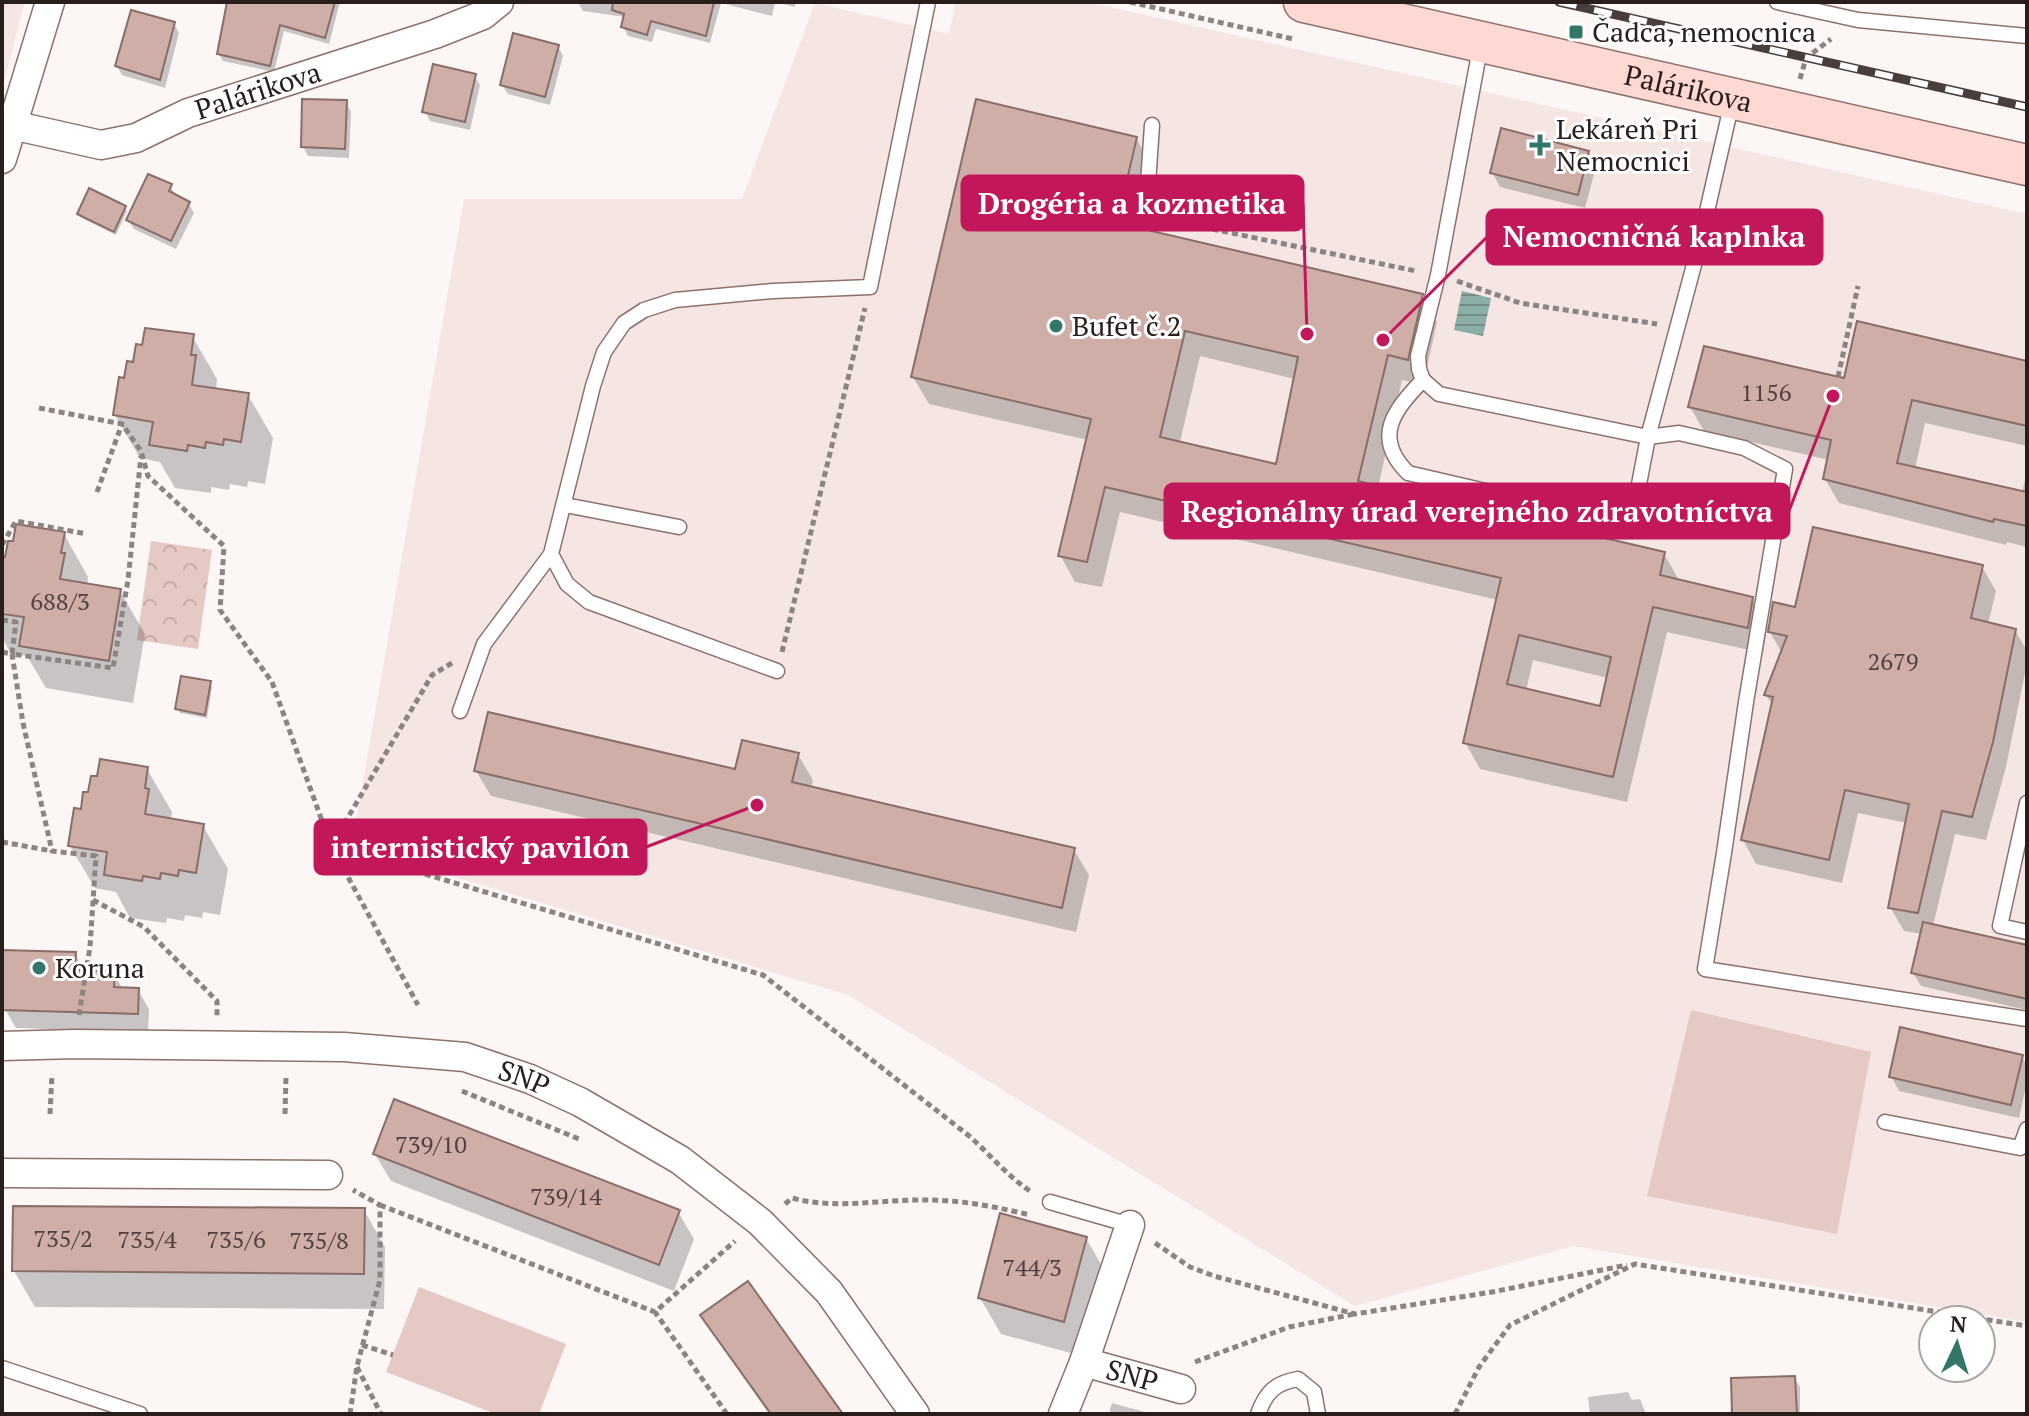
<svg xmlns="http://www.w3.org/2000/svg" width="2029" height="1416" viewBox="0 0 2029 1416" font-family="'PT Serif',serif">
	<defs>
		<pattern id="forest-crowns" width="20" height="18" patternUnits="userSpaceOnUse" patternTransform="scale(2)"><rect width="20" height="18" fill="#e5c9c4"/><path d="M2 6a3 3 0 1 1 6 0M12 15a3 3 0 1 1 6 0" fill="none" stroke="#c4aca8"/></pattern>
		<pattern id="water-rules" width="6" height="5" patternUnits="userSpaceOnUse" patternTransform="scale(2)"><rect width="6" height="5" fill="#8baea6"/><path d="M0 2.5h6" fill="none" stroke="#728d86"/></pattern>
	</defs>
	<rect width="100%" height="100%" fill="#fcf6f5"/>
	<!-- built -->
	<g fill="#f5e6e3">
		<path d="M2 2H25L2 89Z"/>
		<path d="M956 2H1088L2027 214V1322L1573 1246 1355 1306 848 995 352 846 464 199H742L815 3 949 34Z"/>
	</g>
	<!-- forest -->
	<path fill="url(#forest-crowns)" d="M151 541 212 550 198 649 137 640Z"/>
	<!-- pitch -->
	<g fill="#e5c9c4">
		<path d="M1691 1010 1871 1052 1837 1234 1647 1196Z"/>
		<path d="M419 1287 566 1344 539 1414H496L386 1372Z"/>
	</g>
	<!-- water -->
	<path fill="url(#water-rules)" d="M1462 291 1491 298 1483 336 1454 330Z"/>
	<!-- shadow -->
	<g fill="#0003" fill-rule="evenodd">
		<path d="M231 2H340L329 44 284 31 274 72 223 61 219 54Z"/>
		<path d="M578 2H796L795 7 775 2 772 16 721 3 710 43 656 29 652 42 628 36 623 27 625 17 583 11Z"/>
		<path d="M174 24 179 33 165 88 122 75 117 66Z"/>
		<path d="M558 46 563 56 550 105 508 94 502 85Z"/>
		<path d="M474 75 480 85 470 130 430 121 425 111Z"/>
		<path d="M346 102 351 112 349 158 308 156 303 147Z"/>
		<path d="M1136 138 1151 165 1136 230 1422 296 1437 322 1423 385 1402 380 1378 488 1664 554 1679 580 1752 599 1770 630 1796 610 1982 567 1996 591 1988 624 2015 630 2027 651V663L2006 767 1986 840 1955 834 1933 926 2019 945V942L2027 943V1010L1921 986 1913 973 1922 934 1904 931 1890 907 1907 823 1858 813 1842 883 1756 864 1743 840 1773 706 1766 695 1782 653 1767 627 1763 653 1667 632 1627 802 1480 769 1465 742 1498 600 1120 512 1102 587 1075 582 1060 555 1088 440 929 404 913 377ZM1200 356 1295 379 1278 467 1180 442ZM1533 660 1608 678 1601 709 1526 691Z"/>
		<path d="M1588 153 1596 167 1585 208 1500 187 1492 172Z"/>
		<path d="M170 186 176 195 189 204 194 213 176 249 134 229 128 220Z"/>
		<path d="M125 207 127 211 116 235 82 218 79 214Z"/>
		<path d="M192 336 217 379 216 391 248 395 273 438 265 484 248 481 247 487 230 484 229 490 211 487V493L175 488 160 462 140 458 115 415 126 380 134 365Z"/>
		<path d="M2027 363V446L1925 423 1915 469 2022 493 2027 471V547L2007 542 2006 545 1839 503 1825 479 1829 460 1704 431 1690 407 1846 381Z"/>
		<path d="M64 534 88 577 87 585 120 591 145 634 133 703 46 688 27 656 11 654 2 637V559Z"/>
		<path d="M210 683 212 687 207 718 180 713 177 709Z"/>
		<path d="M798 755 813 780 811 788 1074 850 1089 875 1076 932 491 796 476 771 736 772Z"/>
		<path d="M147 769 172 812 171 820 203 826 228 869 220 915 203 912 202 918 185 915 184 921 167 918 166 923 130 918 116 892 95 888 70 846 82 812Z"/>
		<path d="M2 952 75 954 85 972 114 973 123 990H138L149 1009 148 1032 16 1028 5 1009 6 1003H2Z"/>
		<path d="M2021 1056 2027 1066V1082L2019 1118 1899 1091 1891 1076Z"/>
		<path d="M375 1154 678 1212 694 1239 674 1291 391 1181Z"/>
		<path d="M364 1210 385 1247 384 1309 35 1307 14 1271Z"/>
		<path d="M1086 1238 1107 1275 1085 1357 1001 1334 980 1298Z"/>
		<path d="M703 1315 840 1414H769L719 1342Z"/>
		<path d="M1794 1378 1800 1387V1414H1734Z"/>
		<path d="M1628 1392 1632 1400 1640 1399 1646 1414H1590L1588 1397Z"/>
		<path d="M1112 1403 1152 1414H1109Z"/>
	</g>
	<!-- building -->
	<g fill="#d0aea8" stroke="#886d68" stroke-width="2" fill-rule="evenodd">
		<path d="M227 2H335L325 38 280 25 270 66 217 54Z"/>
		<path d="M613 2H714L706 36 651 21 647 35 621 27 624 14 612 10Z"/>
		<path d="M131 10 175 22 160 80 115 66Z"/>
		<path d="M513 33 559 45 545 97 500 85Z"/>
		<path d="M433 64 476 74 465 122 422 112Z"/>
		<path d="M302 99 347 100 345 149 301 147Z"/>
		<path d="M976 99 1137 137 1117 223 1423 294 1408 360 1388 355 1358 481 1665 552 1660 575 1753 597 1748 628 1653 607 1613 777 1463 743 1501 578 1105 487 1087 562 1058 556 1091 419 911 377ZM1185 331 1298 357 1276 464 1160 437ZM1519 635 1611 657 1600 706 1507 684Z"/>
		<path d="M1501 128 1589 151 1578 195 1490 173Z"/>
		<path d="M148 174 172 184 169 191 190 202 171 241 126 220Z"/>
		<path d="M89 188 126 206 114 232 77 214Z"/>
		<path d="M1857 321 2027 361V426L1912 400 1897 463 2027 492V526L1994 519 1993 522 1823 479 1831 440 1688 407 1704 346 1844 378Z"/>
		<path d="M145 328 194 334 191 355H196L192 385 249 393 241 442 224 439 223 445 206 442 205 448 188 445 187 451 149 445 153 422 113 415 119 377 124 378 127 361 133 362 136 344 142 345Z"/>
		<path d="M16 524 65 532 61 553H65L60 579 121 589 109 661 19 646 24 617 2 614V557H5L8 541H13Z"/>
		<path d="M1813 527 1983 565 1971 618 2016 629 1993 742 1972 817 1942 811 1918 913 1888 908 1909 804 1845 790 1829 860 1741 840 1773 697 1764 695 1787 636 1768 632 1773 602 1795 607Z"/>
		<path d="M181 676 211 681 205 715 175 709Z"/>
		<path d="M488 712 735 769 742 740 799 753 792 782 1075 848 1062 908 474 771Z"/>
		<path d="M100 759 148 767 145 788 149 789 145 814 204 824 196 873 179 870 178 876 161 873 160 879 143 876 142 881 104 875 107 852 68 846 74 808 81 809 83 792H88L91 776H97Z"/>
		<path d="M1923 922 2027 945V999L1911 973Z"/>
		<path d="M2 950 76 952 75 970 115 971 114 987 139 988 138 1014 3 1010Z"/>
		<path d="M1900 1027 2023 1055 2011 1105 1889 1077Z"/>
		<path d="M394 1099 680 1210 659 1265 373 1154Z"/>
		<path d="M13 1206 365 1208 364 1274 12 1271Z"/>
		<path d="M1000 1213 1087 1237 1064 1322 978 1298Z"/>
		<path d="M748 1281 843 1414H771L700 1315Z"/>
		<path d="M1795 1376 1797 1414H1732L1731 1378Z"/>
	</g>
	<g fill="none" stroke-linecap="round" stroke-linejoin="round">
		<defs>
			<g id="lane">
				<path d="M1777 2 1858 20 2027 36"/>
				<path d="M1481 43 1438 275 1418 356 1419 369 1423 380C1394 410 1372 437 1408 473L1593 516 1626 510 1636 500 1648 437 1699 246 1732 102"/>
				<path d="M1148 184 1152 125"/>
				<path d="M1423 380 1439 394 1648 437 1679 433 1744 448 1785 469 1746 702 1724 853 1705 969 2027 1019"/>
				<path d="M565 505 679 527"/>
				<path d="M777 671 589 602 567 584 551 554 593 386 604 352 624 323 644 310 675 300 773 291 870 287 928 2"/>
				<path d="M460 711 484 644 551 554"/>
				<path d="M2027 803 2000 926 2027 932"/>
				<path d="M1885 1122 2020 1148 2027 1129"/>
				<path d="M1050 1202 1130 1225"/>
				<path d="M2 1368 140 1414"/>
				<path d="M1258 1414C1266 1392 1275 1383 1298 1379L1314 1392 1318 1414"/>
			</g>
			<g id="street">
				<path id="s1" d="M12 125 101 145 136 138 188 113 435 34 483 15 499 2"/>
				<path d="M2 159 50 2"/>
				<path id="s2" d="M2 1046 75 1044 344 1047 465 1057 530 1079 580 1102 680 1160 760 1222 829 1292 915 1414"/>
				<path d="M2 1173 328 1175"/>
				<path id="s3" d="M1084 1362 1181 1389"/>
				<path d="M1063 1414 1084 1362 1130 1225"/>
			</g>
			<g id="secondary">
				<path id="s4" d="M1304 2 2027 165"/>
			</g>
		</defs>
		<!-- lane casing -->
		<use href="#lane" stroke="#8c716c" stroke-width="17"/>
		<!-- street casing -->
		<use href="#street" stroke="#8c716c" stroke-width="31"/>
		<!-- secondary casing -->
		<use href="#secondary" stroke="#8c716c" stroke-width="43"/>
		<!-- path -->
		<g stroke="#8c8482" stroke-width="5" stroke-dasharray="6 4" stroke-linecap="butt">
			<path d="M1130 2 1293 39"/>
			<path d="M1800 79 1806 58 1831 39"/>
			<path d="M1134 213 1416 271"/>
			<path d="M1457 281 1520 303 1657 324"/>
			<path d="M1838 377 1858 286"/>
			<path d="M39 408 122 424 141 451 148 476 224 546 220 610 272 682 331 846 418 1005"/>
			<path d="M97 492 122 424"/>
			<path d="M2 545 16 521 87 534"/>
			<path d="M2 620 16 622 12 654 113 668 128 580 141 456"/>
			<path d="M2 652 12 654 23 723 52 851 96 856 90 947 79 1015"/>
			<path d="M782 652 865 308"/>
			<path d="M452 663 432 675 331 846 763 975 968 1135C989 1153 1007 1176 1030 1191"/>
			<path d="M2 842 52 851"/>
			<path d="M93 900 144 927 217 1001V1018"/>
			<path d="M462 1091 579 1139"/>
			<path d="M50 1114 52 1074"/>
			<path d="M285 1114 286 1076"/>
			<path d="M785 1204 792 1198C835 1210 882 1199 927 1200 962 1200 997 1207 1030 1215"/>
			<path d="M380 1205 655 1312"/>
			<path d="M1155 1243 1190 1267 1214 1276 1355 1314 1492 1292 1627 1265"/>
			<path d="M362 1345 393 1355"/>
			<path d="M1195 1362 1289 1327 1354 1314"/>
			<path d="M357 1367 381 1414"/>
			<path d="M350 1414 357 1366 380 1280V1205L353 1190"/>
			<path d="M727 1414 655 1312 735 1241"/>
			<path d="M1455 1414 1479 1367 1510 1325 1635 1264 2027 1326"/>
		</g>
		<!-- lane -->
		<use href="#lane" stroke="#fff" stroke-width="14"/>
		<!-- street -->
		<use href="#street" stroke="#fff" stroke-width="28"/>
		<!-- secondary -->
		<use href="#secondary" stroke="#fed8d3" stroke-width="40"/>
		<defs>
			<path id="rail" d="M1559 2 2027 107"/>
		</defs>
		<!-- rail casing -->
		<use href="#rail" stroke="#483e3c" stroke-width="9"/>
		<!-- rail -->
		<use href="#rail" stroke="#fff" stroke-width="6" stroke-dasharray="18" stroke-linecap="butt"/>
	</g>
	<!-- markers -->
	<g fill="#32766a" stroke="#fff" stroke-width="3">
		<rect x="1568" y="24" width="16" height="16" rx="4"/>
		<path d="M1536 133h8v8h8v8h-8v8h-8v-8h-8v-8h8z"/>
		<circle cx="1056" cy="326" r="8"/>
		<circle cx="39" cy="968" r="8"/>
	</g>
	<g text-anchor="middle" stroke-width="6" stroke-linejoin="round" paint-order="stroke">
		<!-- number labels -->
		<g font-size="24" fill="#52423f">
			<text x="1766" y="401">1156</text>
			<text x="60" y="610">688/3</text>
			<text x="1893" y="670">2679</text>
			<text x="431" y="1153">739/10</text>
			<text x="566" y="1205">739/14</text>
			<text x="63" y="1247">735/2</text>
			<text x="147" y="1248">735/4</text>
			<text x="236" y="1248">735/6</text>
			<text x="319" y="1249">735/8</text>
			<text x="1032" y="1276">744/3</text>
		</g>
		<!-- poi labels -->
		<g font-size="28" fill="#281e1c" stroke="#fff" text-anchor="start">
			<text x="1592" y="42">Čadca, nemocnica</text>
			<text x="1556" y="139">Lekáreň Pri<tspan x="1556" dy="32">Nemocnici</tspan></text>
			<text x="1072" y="336">Bufet č.2</text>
			<text x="55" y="978">Koruna</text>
		</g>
		<!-- street labels -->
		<g font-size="28" fill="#281e1c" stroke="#fff">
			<text dy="10" stroke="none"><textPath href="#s4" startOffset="394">Palárikova</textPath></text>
			<text dy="10" stroke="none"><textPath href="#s1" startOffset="258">Palárikova</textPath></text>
			<text dy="10" stroke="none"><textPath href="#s2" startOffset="526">SNP</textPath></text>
			<text dy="10" stroke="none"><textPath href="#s3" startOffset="50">SNP</textPath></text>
		</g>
	</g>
	<!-- callouts -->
	<path fill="none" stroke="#c2185b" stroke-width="3" d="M1307 334L1303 203M1383 340L1487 237M1833 396L1789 511M757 805L646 847"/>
	<g fill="#c2185b" stroke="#fff" stroke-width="3">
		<circle cx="1307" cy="334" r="8"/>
		<circle cx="1383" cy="340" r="8"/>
		<circle cx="1833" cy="396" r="8"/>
		<circle cx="757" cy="805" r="8"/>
	</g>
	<g fill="#c2185b" stroke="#c2185b" stroke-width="3">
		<rect x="962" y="176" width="341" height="54" rx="8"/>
		<rect x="1487" y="210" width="335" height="54" rx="8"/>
		<rect x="1165" y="484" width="624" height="54" rx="8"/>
		<rect x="315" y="820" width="331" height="54" rx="8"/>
	</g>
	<g font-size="30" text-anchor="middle" font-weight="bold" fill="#fff">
		<text x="1132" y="214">Drogéria a kozmetika</text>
		<text x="1654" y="247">Nemocničná kaplnka</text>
		<text x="1477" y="522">Regionálny úrad verejného zdravotníctva</text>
		<text x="480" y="858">internistický pavilón</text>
	</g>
	<!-- border -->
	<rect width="2029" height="1416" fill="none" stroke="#281e1c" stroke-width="8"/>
	<!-- north arrow -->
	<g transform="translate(1957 1344) rotate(4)"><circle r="38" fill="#ffffff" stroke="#a9a5a4" stroke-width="2"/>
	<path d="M0-6L14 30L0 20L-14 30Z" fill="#32766a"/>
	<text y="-12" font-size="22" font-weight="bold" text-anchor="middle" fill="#281e1c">N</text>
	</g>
</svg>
